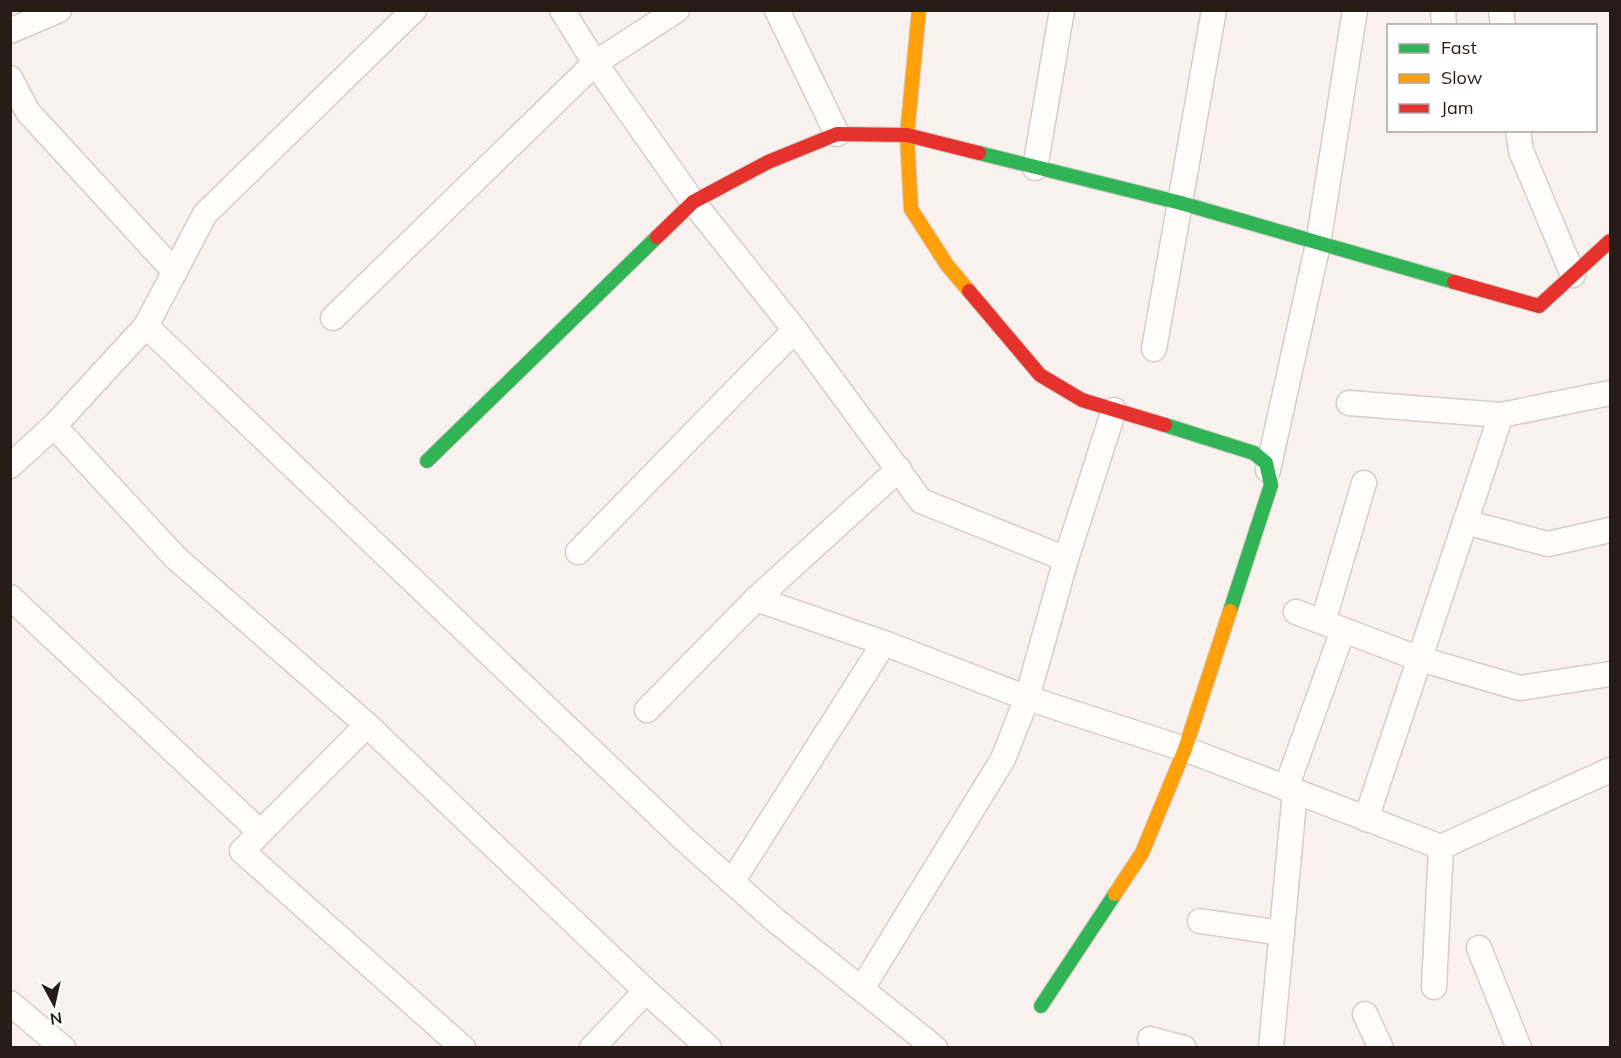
<svg xmlns="http://www.w3.org/2000/svg" width="1621" height="1058" viewBox="0 0 1621 1058" font-family="Mulish,sans-serif">
	<rect width="100%" height="100%" fill="#f8f1ee"/>
	<g fill="none" stroke-linecap="round" stroke-linejoin="round">
		<defs>
			<g id="street">
				<path d="M562 10 595 63 693 202 795 330 921 501 1066 559"/>
				<path d="M777 10 837 134"/>
				<path d="M1443 10 1444 26"/>
				<path d="M1501 10 1503 26"/>
				<path d="M10 31 59 10"/>
				<path d="M10 78 28 112 175 272"/>
				<path d="M1518 130 1521 151 1573 275"/>
				<path d="M1035 168 1062 10"/>
				<path d="M333 318 595 63 677 10"/>
				<path d="M146 326 685 840 775 920 935 1048"/>
				<path d="M1154 349 1214 10"/>
				<path d="M1349 403 1501 415 1610 393"/>
				<path d="M54 426 176 558 367 725 646 991 709 1048"/>
				<path d="M10 466 54 426 146 326 205 214 414 10"/>
				<path d="M1268 470 1318 244 1355 10"/>
				<path d="M1465 522 1548 544 1610 530"/>
				<path d="M578 552 795 330"/>
				<path d="M10 597 260 832"/>
				<path d="M756 599 884 643 1027 698 1185 749 1441 847 1610 770"/>
				<path d="M1296 612 1420 659 1520 688 1610 674"/>
				<path d="M1323 622 1364 483"/>
				<path d="M647 710 756 599 899 469"/>
				<path d="M367 725 242 851 463 1048"/>
				<path d="M1286 788 1343 630"/>
				<path d="M1366 819 1501 415"/>
				<path d="M732 882 884 643"/>
				<path d="M1200 921 1282 933"/>
				<path d="M1479 948 1519 1048"/>
				<path d="M863 987 1003 759 1027 698 1066 559 1114 410"/>
				<path d="M1434 987 1441 847"/>
				<path d="M10 1003 63 1048"/>
				<path d="M1365 1014 1381 1048"/>
				<path d="M1150 1039 1184 1048"/>
				<path d="M592 1048 646 991"/>
				<path d="M1271 1048 1295 791"/>
			</g>
			<g id="fast">
				<path d="M979 153 1181 203 1454 282"/>
				<path d="M1165 425 1254 453 1266 463 1271 485 1230 611"/>
				<path d="M427 461 657 237"/>
				<path d="M1041 1006 1115 894"/>
			</g>
			<g id="slow">
				<path d="M919 10 907 135 911 209 947 265 969 291"/>
				<path d="M1115 894 1142 853 1185 749 1230 611"/>
			</g>
			<g id="jam">
				<path d="M657 237 693 202 768 162 837 134 907 135 979 153"/>
				<path d="M1454 282 1539 306 1610 241"/>
				<path d="M969 291 1040 375 1082 400 1165 425"/>
			</g>
		</defs>
		<!-- street casing -->
		<use href="#street" stroke="#d5cdc9" stroke-width="27"/>
		<!-- fast casing -->
		<use href="#fast" stroke="#d5cdc9" stroke-width="16"/>
		<!-- slow casing -->
		<use href="#slow" stroke="#d5cdc9" stroke-width="16"/>
		<!-- jam casing -->
		<use href="#jam" stroke="#d5cdc9" stroke-width="16"/>
		<!-- street -->
		<use href="#street" stroke="#fefdfc" stroke-width="24"/>
		<!-- fast -->
		<use href="#fast" stroke="#30b455" stroke-width="14"/>
		<!-- slow -->
		<use href="#slow" stroke="#ff9f0a" stroke-width="14"/>
		<!-- jam -->
		<use href="#jam" stroke="#e5322d" stroke-width="14"/>
	</g>
	<!-- border -->
	<rect width="1621" height="1058" fill="none" stroke="#271c17" stroke-width="24"/>
	<!-- legend -->
	<rect x="1387" y="24" width="210" height="108" fill="#ffffff" stroke="#a9a4a2" stroke-width="1.5"/>
	<rect x="1399" y="44" width="30" height="9" fill="#30b455" stroke="#a9a4a2" stroke-width="1.5"/>
	<text x="1441" y="54" font-size="18" fill="#271c17">Fast</text>
	<rect x="1399" y="74" width="30" height="9" fill="#ff9f0a" stroke="#a9a4a2" stroke-width="1.5"/>
	<text x="1441" y="84" font-size="18" fill="#271c17">Slow</text>
	<rect x="1399" y="104" width="30" height="9" fill="#e5322d" stroke="#a9a4a2" stroke-width="1.5"/>
	<text x="1441" y="114" font-size="18" fill="#271c17">Jam</text>
	<!-- north arrow -->
	<g transform="translate(54 1004) rotate(172)" stroke="#ffffff" stroke-width="4.5" paint-order="stroke">
	<path d="M0-4.5L10 22L0 15L-10 22Z" fill="#271c17"/>
	<text y="-9" font-size="16" font-weight="bold" text-anchor="middle" fill="#271c17">N</text>
	</g>
</svg>
